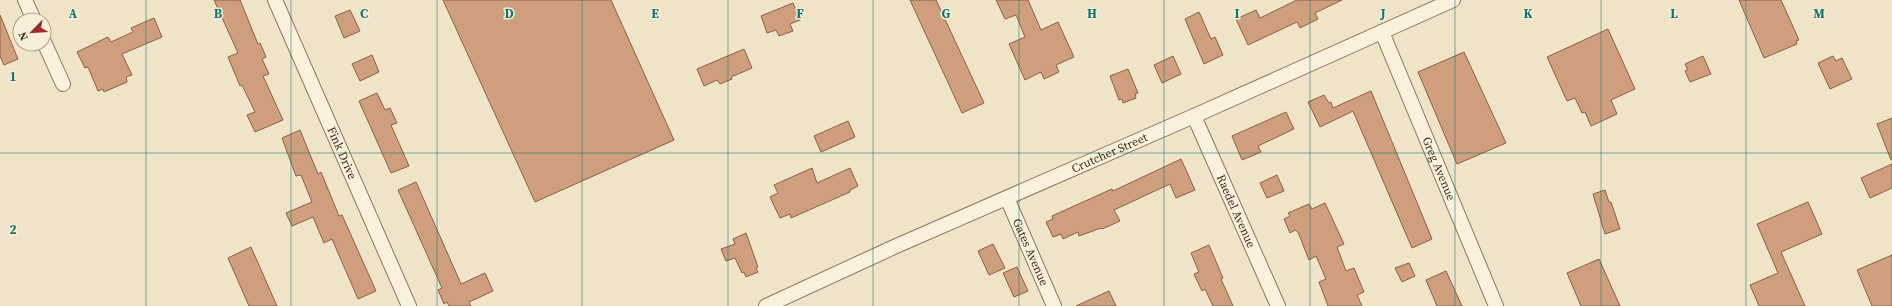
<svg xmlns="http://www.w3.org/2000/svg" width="1892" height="306" viewBox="0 0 1892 306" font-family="'Source Serif 4',serif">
	<rect width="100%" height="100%" fill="#f0e4c8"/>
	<!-- building -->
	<g fill="#cf9f7d" stroke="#8d5f41">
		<path d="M214 0H240L258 44 260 43 266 57 262 59 269 74 263 76 283 120 255 132 247 115 255 112 242 85 240 86 228 57 238 53Z"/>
		<path d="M443 0H611L674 140 535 202Z"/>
		<path d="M910 0H936L984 103 962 113Z"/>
		<path d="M996 0H1028L1041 30 1058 22 1074 57 1056 65 1059 72 1044 79 1041 72 1025 80 1009 44 1025 37 1016 15 1005 19Z"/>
		<path d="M1297 0H1342L1315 13 1318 19 1300 28 1297 22 1248 45 1236 19 1256 10 1260 18Z"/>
		<path d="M1739 0H1781L1799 40 1796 41 1797 44 1764 58Z"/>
		<path d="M793 3 800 20 790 24 793 31 779 36 776 30 767 33 761 16Z"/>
		<path d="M350 10 360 31 344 38 335 16Z"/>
		<path d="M1199 12 1211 39 1215 37 1223 55 1204 64 1185 19Z"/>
		<path d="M0 15 18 59 4 65 0 56Z"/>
		<path d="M154 18 162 37 122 54 132 75 126 77 127 82 104 92 103 89 98 91 88 67 85 68 77 52 108 37 111 42 133 32 131 28Z"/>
		<path d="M1608 29 1635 89 1611 100 1617 114 1591 126 1585 112 1582 113 1575 98 1567 101 1547 57Z"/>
		<path d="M744 49 752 68 731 77 732 79 720 84 717 80 704 86 697 69Z"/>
		<path d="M1464 52 1506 143 1457 164 1418 72Z"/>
		<path d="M372 55 379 72 360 81 352 64Z"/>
		<path d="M1173 56 1181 74 1162 83 1154 65Z"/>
		<path d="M1703 56 1711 74 1690 82 1685 71 1688 70 1685 64Z"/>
		<path d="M1833 56 1836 61 1842 58 1852 79 1830 89 1818 63Z"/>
		<path d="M1128 69 1138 93 1135 94 1136 98 1123 103 1122 99 1119 100 1110 76Z"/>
		<path d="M1371 91 1432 239 1412 248 1353 111 1320 127 1308 102 1324 95 1329 103 1331 102 1333 108Z"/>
		<path d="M377 93 385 110 390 108 397 123 391 125 409 166 391 173 359 101Z"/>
		<path d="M1286 112 1294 129 1258 146 1261 152 1242 160 1232 136Z"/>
		<path d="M1892 118V160H1891L1877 124Z"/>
		<path d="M848 121 855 137 821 152 814 136Z"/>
		<path d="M300 130 318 174 321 172 339 216 342 215 376 291 358 299 332 239 324 243 313 217 292 226 286 213 312 202 301 175 296 176 282 138Z"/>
		<path d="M1181 159 1195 190 1176 198 1170 184 1114 210 1120 221 1102 229 1101 228 1079 236 1078 232 1063 239 1061 234 1053 237 1046 222 1053 219 1052 216 1103 193 1112 189 1113 191Z"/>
		<path d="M1892 164V188L1870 198 1861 178Z"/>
		<path d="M812 168 817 183 850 168 858 186 850 190V192L791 218 790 214 780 218 770 197 778 193 774 185Z"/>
		<path d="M1277 175 1284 191 1267 198 1260 183Z"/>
		<path d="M416 182 461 284 485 273 493 291 469 302 471 306H449L447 302 444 304 438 290 442 288 398 190Z"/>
		<path d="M1605 190 1609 202H1611L1620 229 1605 234 1593 194Z"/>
		<path d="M1808 202 1822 234 1781 252 1805 306H1759L1750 285 1778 273 1757 224Z"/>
		<path d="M1325 203 1344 244 1337 247 1346 271 1354 268 1364 292 1357 295 1362 306H1328L1319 282 1326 279 1316 256 1309 260 1298 232 1295 230 1290 233 1284 219 1290 216 1288 213 1309 204 1312 209Z"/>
		<path d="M746 233 758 267 756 268 758 272 746 277 744 272 742 273 735 258 726 261 721 249 735 244 733 239Z"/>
		<path d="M993 244 1005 268 989 275 978 251Z"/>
		<path d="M1209 245 1223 278 1221 279 1233 306H1213L1205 289 1202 291 1194 274 1199 272 1191 253Z"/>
		<path d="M251 247 273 297 277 306H249L228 258Z"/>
		<path d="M1892 255V306H1872L1857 270Z"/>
		<path d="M1599 259 1620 306H1581L1567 273Z"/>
		<path d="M1409 263 1415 276 1402 282 1395 268Z"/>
		<path d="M1017 267 1028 291 1014 297 1003 273Z"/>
		<path d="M1446 271 1462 306H1437L1426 280Z"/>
		<path d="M1109 291 1116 306H1076Z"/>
	</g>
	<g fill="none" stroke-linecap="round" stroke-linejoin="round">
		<defs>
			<g id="street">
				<path d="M25 0 34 20"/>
				<path id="s1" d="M275 0 409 306"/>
				<path id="s2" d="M1382 32 1496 306"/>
				<path d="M44 42 63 84"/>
				<path id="s3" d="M1194 116 1278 306"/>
				<path id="s4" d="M1007 198 1054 306"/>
				<path id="s5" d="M766 306 894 247 1194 116 1453 0"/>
			</g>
		</defs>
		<!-- street casing -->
		<use href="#street" stroke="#8d765c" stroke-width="16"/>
		<!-- street -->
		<use href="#street" stroke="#faf1dc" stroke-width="14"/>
	</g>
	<!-- grid -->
	<path fill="none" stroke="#0f766e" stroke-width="1" stroke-opacity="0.55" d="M146 0V306M291 0V306M437 0V306M582 0V306M728 0V306M873 0V306M1019 0V306M1164 0V306M1310 0V306M1455 0V306M1601 0V306M1746 0V306M0 153H1892"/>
	<g text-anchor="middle" stroke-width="3" stroke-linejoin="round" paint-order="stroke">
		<!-- street labels -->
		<g font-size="12" fill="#3d2e20" stroke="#f7eed8">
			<text dy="4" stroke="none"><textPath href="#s1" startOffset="167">Fink Drive</textPath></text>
			<text dy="4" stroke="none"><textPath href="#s5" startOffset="376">Crutcher Street</textPath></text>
			<text dy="4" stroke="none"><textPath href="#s2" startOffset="148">Greg Avenue</textPath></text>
			<text dy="4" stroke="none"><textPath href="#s3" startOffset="104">Raedel Avenue</textPath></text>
			<text dy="4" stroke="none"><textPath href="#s4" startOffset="59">Gates Avenue</textPath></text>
		</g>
	</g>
	<g font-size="13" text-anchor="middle" font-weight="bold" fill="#0f766e" stroke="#f7eed8" stroke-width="3" stroke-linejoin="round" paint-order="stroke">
		<text x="73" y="18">A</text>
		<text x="218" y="18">B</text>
		<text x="364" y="18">C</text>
		<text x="509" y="18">D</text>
		<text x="655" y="18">E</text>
		<text x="800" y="18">F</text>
		<text x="946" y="18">G</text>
		<text x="1092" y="18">H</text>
		<text x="1237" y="18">I</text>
		<text x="1383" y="18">J</text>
		<text x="1528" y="18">K</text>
		<text x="1674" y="18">L</text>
		<text x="1819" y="18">M</text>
		<text x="13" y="81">1</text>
		<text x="13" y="234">2</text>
	</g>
	<!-- north arrow -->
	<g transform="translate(32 32) rotate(245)"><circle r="19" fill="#f7eed8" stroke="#ada18e"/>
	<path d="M0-3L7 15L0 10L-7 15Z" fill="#9e2a2b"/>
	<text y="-6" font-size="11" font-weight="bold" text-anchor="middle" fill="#3d2e20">N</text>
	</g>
</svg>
